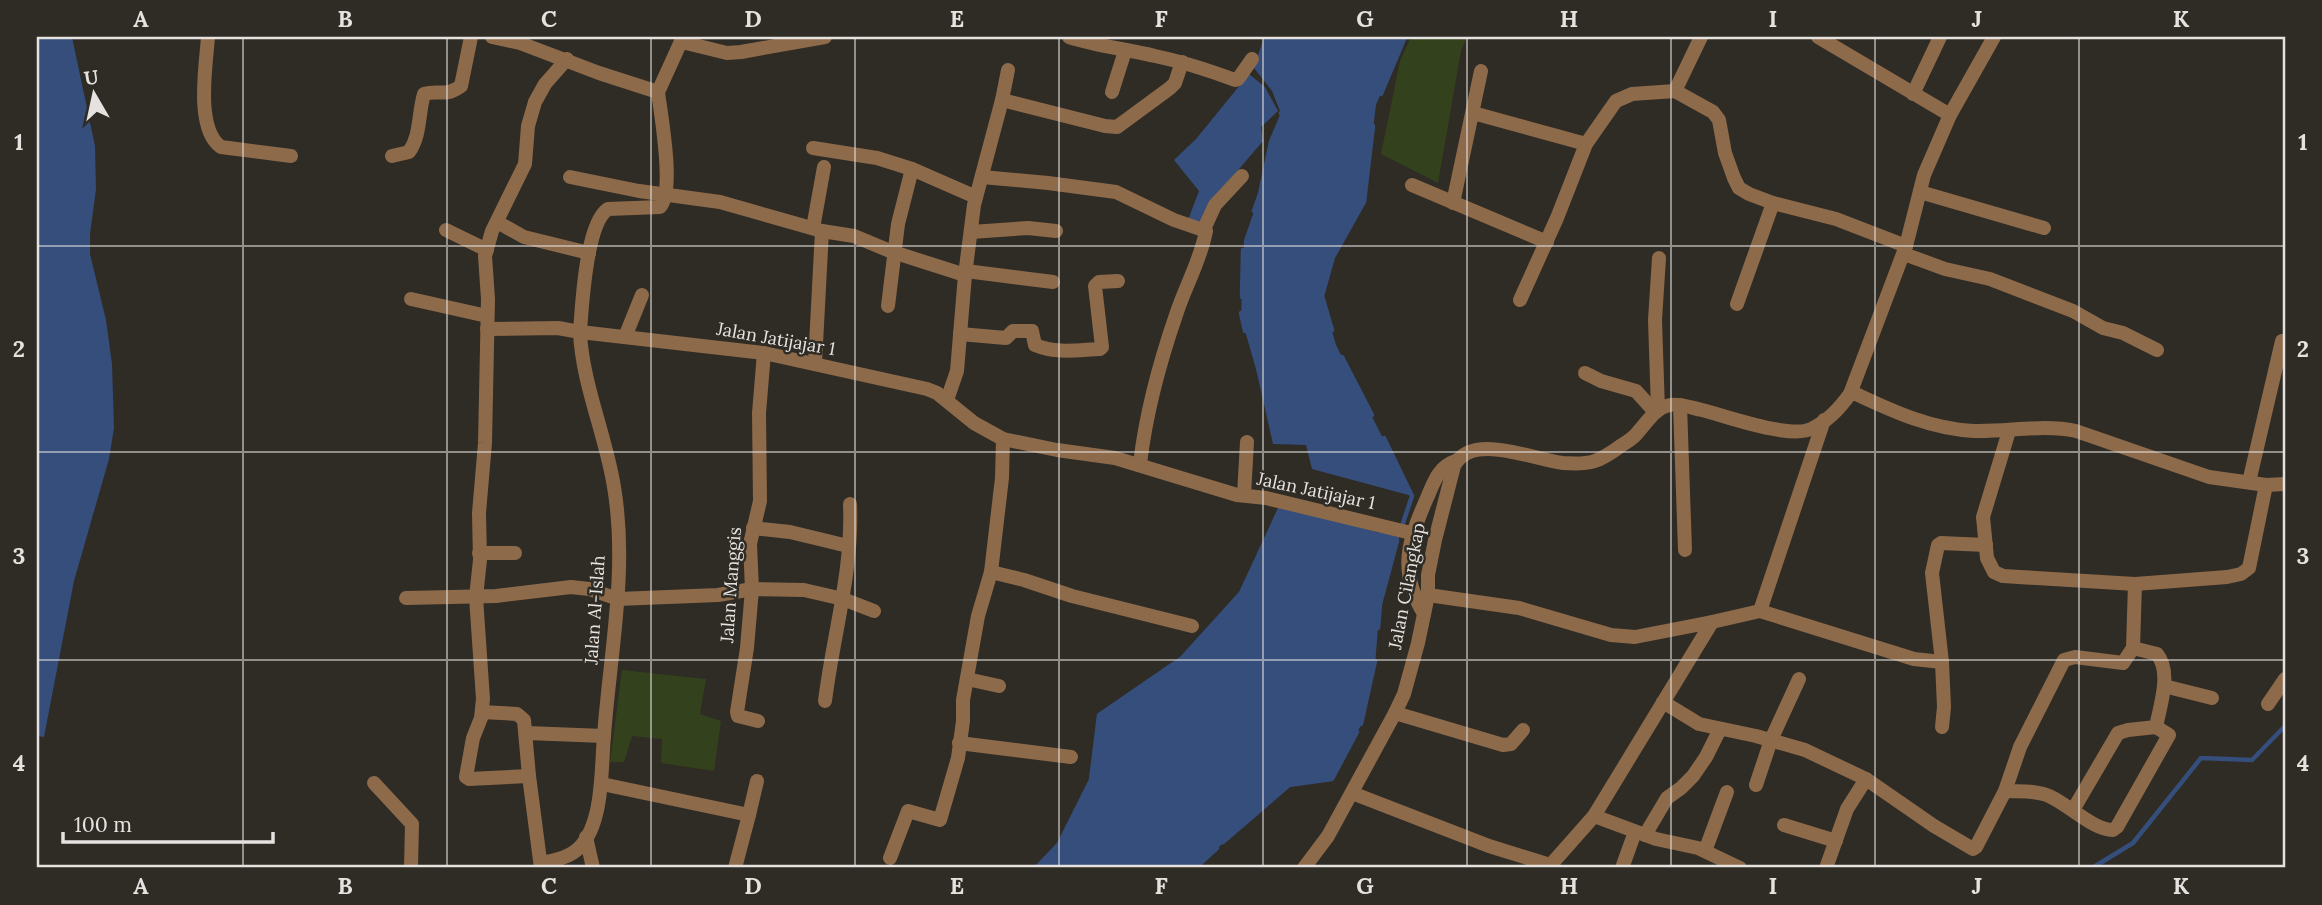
<svg xmlns="http://www.w3.org/2000/svg" width="2322" height="905" viewBox="0 0 2322 905" font-family="Lora,serif">
	<rect width="100%" height="100%" fill="#2f2b25"/>
	<!-- green -->
	<g fill="#33421c">
		<path d="M1411 37H1467L1461 51 1438 183 1381 154 1400 61Z"/>
		<path d="M622 670 706 679 700 714 721 721 714 771 661 763 662 739 632 736 624 762H610Z"/>
	</g>
	<!-- water -->
	<g fill="#354e7b">
		<path d="M37 37H72L95 146 96 189 90 234V254L106 320 112 364 114 428 109 459 74 581 44 737 37 736Z"/>
		<path d="M1264 37H1405L1376 105 1364 202 1333 257 1322 296 1336 345 1412 496 1312 469 1306 445 1273 444 1256 369 1241 317 1244 240 1260 194 1271 142 1282 116 1272 91 1254 68Z"/>
		<path d="M1249 74 1265 87 1278 111 1261 127 1263 141 1216 196 1203 225 1188 220 1199 191 1174 160 1196 139Z"/>
		<path d="M1280 509 1301 510 1397 538 1380 604 1375 665 1360 727 1332 779 1289 785 1195 868H1036L1059 844 1091 780 1099 715 1182 658 1241 593Z"/>
	</g>
	<g fill="none" stroke-linecap="round" stroke-linejoin="round">
		<!-- stream -->
		<g stroke="#354e7b" stroke-width="4.5">
			<path d="M1381 94 1405 37"/>
			<path d="M1254 211 1260 194 1271 142 1282 116 1281 113"/>
			<path d="M1242 297 1243 250"/>
			<path d="M1241 313 1245 331"/>
			<path d="M1332 330 1322 296 1333 257 1364 202 1373 126"/>
			<path d="M1342 357 1372 415"/>
			<path d="M1384 438 1412 496 1401 529"/>
			<path d="M1381 533 1397 538"/>
			<path d="M1378 628 1380 604 1397 541"/>
			<path d="M1361 724 1375 661"/>
			<path d="M1223 842 1289 785 1332 779 1357 732"/>
			<path d="M1036 868 1059 844 1091 780 1099 715 1182 658 1241 593 1280 509 1288 510"/>
			<path d="M1195 868 1217 848"/>
			<path d="M2092 868 2133 843 2201 758 2252 760 2285 726"/>
		</g>
		<!-- minor -->
		<g stroke="#8d6a4a" stroke-width="14">
			<path d="M208 37C206 65 195 129 221 147L291 156"/>
			<path d="M1069 37C1097 46 1126 49 1155 56 1184 62 1208 70 1235 80L1238 79 1252 59"/>
			<path d="M1818 37 1950 115"/>
			<path d="M682 42 727 53 741 52 825 37"/>
			<path d="M1675 91 1701 37"/>
			<path d="M658 92 683 37"/>
			<path d="M1112 92 1125 51"/>
			<path d="M1913 94 1940 37"/>
			<path d="M1002 100 1105 126 1117 127 1170 88 1175 83 1182 62"/>
			<path d="M1473 113 1586 144"/>
			<path d="M813 148 877 158 912 169 976 197"/>
			<path d="M392 156 409 152C421 135 418 114 424 94 440 89 444 98 461 86L471 37"/>
			<path d="M570 177 639 191 720 202 822 231 854 236 890 251 965 275"/>
			<path d="M982 177 1048 183 1116 192 1174 220 1206 231C1201 259 1186 285 1177 312 1160 361 1146 412 1140 464"/>
			<path d="M1412 185 1547 242"/>
			<path d="M1920 192 2044 228"/>
			<path d="M1453 203 1481 71"/>
			<path d="M497 222 524 237 589 253"/>
			<path d="M813 228 824 167"/>
			<path d="M1204 229 1215 205 1242 176"/>
			<path d="M446 230 487 250"/>
			<path d="M971 232 1028 228 1056 231"/>
			<path d="M1904 254 1945 269 1990 279 2073 311 2103 328 2123 333 2157 350"/>
			<path d="M966 271 1053 282"/>
			<path d="M411 299 487 316"/>
			<path d="M1520 300 1557 218 1586 144 1616 101 1632 94 1675 91 1713 112 1719 120 1725 153 1734 178 1739 188 1749 194 1773 203 1836 219 1906 246"/>
			<path d="M1737 304 1773 203"/>
			<path d="M888 306 898 224 912 169"/>
			<path d="M487 329 558 328 580 332C582 383 606 436 614 487 628 570 610 653 604 736 601 767 604 823 579 848 569 858 554 860 541 863"/>
			<path d="M960 334 1006 338 1013 331H1032L1035 345C1057 354 1077 350 1100 349L1102 347 1095 286 1099 282 1118 281"/>
			<path d="M625 337 642 295"/>
			<path d="M815 363 822 231"/>
			<path d="M1585 373 1601 381 1636 391 1655 412"/>
			<path d="M1850 394 1906 246 1924 175 1950 115 1994 37"/>
			<path d="M947 400 957 371 965 275 974 205 1002 100 1008 70"/>
			<path d="M1680 405 1685 550"/>
			<path d="M1658 410 1655 320 1659 258"/>
			<path d="M2249 482 2282 341"/>
			<path d="M1244 495 1247 442"/>
			<path d="M753 528 790 532 848 546"/>
			<path d="M479 553H515"/>
			<path d="M991 572 1024 580 1072 596 1192 626"/>
			<path d="M2135 584 2227 577 2241 574 2249 568 2266 485"/>
			<path d="M1428 595 1519 608 1611 635 1635 637 1712 622 1594 816 1548 868"/>
			<path d="M406 598 496 596 571 587 589 589 618 599 718 595 752 589 804 590 843 599 874 611"/>
			<path d="M1760 611 1824 420"/>
			<path d="M1424 614C1398 571 1408 541 1427 498 1434 482 1438 467 1456 461"/>
			<path d="M1712 622 1760 611 1914 659 1942 662"/>
			<path d="M967 679 999 686"/>
			<path d="M2164 686 2212 698"/>
			<path d="M825 701C833 636 853 570 850 504"/>
			<path d="M1663 702 1699 724 1756 736 1805 750 1826 760 1866 779 1934 826 1973 849 1976 847 2005 791 2020 747 2064 660 2075 657 2123 663 2133 648"/>
			<path d="M2268 704 2285 679"/>
			<path d="M482 712 517 714 524 720 529 776 541 868"/>
			<path d="M1395 713 1503 745 1511 744 1523 730"/>
			<path d="M758 721 738 716 737 712 747 648 752 589 750 544 760 501 759 413 764 353"/>
			<path d="M1942 727 1944 707 1942 662 1932 573 1938 545 1941 543 1986 545"/>
			<path d="M527 733 604 736"/>
			<path d="M959 743 1071 757"/>
			<path d="M529 776 469 779 466 777 473 738 481 718 483 699 476 597 480 560 479 513 485 443 488 299 485 256 492 231 525 164 528 126 535 102 545 84 567 59"/>
			<path d="M374 783 412 824 411 868"/>
			<path d="M602 784 749 815 735 868"/>
			<path d="M1756 785 1771 740 1799 679"/>
			<path d="M2005 791C2018 792 2037 790 2049 796 2068 804 2093 830 2113 830L2117 827 2169 735 2156 727C2160 706 2172 672 2157 654L2133 648 2135 584 2003 576 1994 572 1987 558 1983 517 2009 431"/>
			<path d="M1352 793 1489 846 1550 865"/>
			<path d="M2073 810 2118 733 2128 730 2156 727"/>
			<path d="M749 815 757 781"/>
			<path d="M1594 816 1656 839 1698 848 1740 868"/>
			<path d="M1784 825 1836 841"/>
			<path d="M1645 835 1667 798 1681 788 1693 776 1706 757 1720 729"/>
			<path d="M586 837 593 868"/>
			<path d="M1705 851 1727 792"/>
			<path d="M890 858 908 811 940 820 958 758 963 721V700L978 616 991 572 1002 478 1003 439"/>
			<path d="M1622 868 1635 832"/>
			<path d="M1826 868 1847 809 1866 779"/>
		</g>
		<!-- tertiary -->
		<g stroke="#8d6a4a" stroke-width="14">
			<path d="M492 37 520 43 599 73 658 92C661 116 675 191 660 207L608 209C586 223 582 305 580 332L764 353 927 389 937 393 974 423 1003 439 1057 450 1115 458 1237 495 1266 498 1411 533"/>
			<path d="M1304 868 1328 836 1395 713 1404 694 1418 643 1428 595V575L1435 540 1454 466C1471 431 1534 460 1563 463 1591 465 1599 462 1622 445 1628 441 1634 438 1638 432 1648 421 1655 408 1670 405 1680 403 1692 408 1702 410 1726 416 1789 439 1811 429 1828 421 1839 409 1850 394H1856C1894 412 1932 429 1974 431 2008 432 2043 424 2076 431L2209 477 2266 485 2285 484"/>
		</g>
	</g>
	<!-- grid -->
	<path fill="none" stroke="#e5e2df" stroke-width="2" stroke-opacity="0.55" d="M243 37V868M447 37V868M651 37V868M855 37V868M1059 37V868M1263 37V868M1467 37V868M1671 37V868M1875 37V868M2079 37V868M37 246H2285M37 452H2285M37 660H2285"/>
	<g text-anchor="middle" stroke-width="5" stroke-linejoin="round" paint-order="stroke">
		<!-- street labels -->
		<g font-size="18" fill="#e5e2df" stroke="#2f2b25">
			<text transform="translate(776 339) rotate(10)" y="6">Jalan Jatijajar 1</text>
			<text transform="translate(1316 491) rotate(12)" y="6">Jalan Jatijajar 1</text>
			<text transform="translate(731 585) rotate(-86)" y="6">Jalan Manggis</text>
			<text transform="translate(1407 586) rotate(-79)" y="6">Jalan Cilangkap</text>
			<text transform="translate(595 610) rotate(-86)" y="6">Jalan Al-Islah</text>
		</g>
	</g>
	<!-- border -->
	<rect width="2322" height="905" fill="none" stroke="#2f2b25" stroke-width="77"/>
	<!-- north arrow -->
	<g transform="translate(94 94) rotate(351)" stroke="#2f2b25" stroke-width="5" paint-order="stroke">
	<path d="M0-5L12 26L0 18L-12 26Z" fill="#e5e2df"/>
	<text y="-10" font-size="19" font-weight="bold" text-anchor="middle" fill="#e5e2df">U</text>
	</g>
	<!-- scale -->
	<path d="M63 832v10h210v-10" fill="none" stroke="#e5e2df" stroke-width="3.5"/>
	<text x="74" y="832" font-size="21" fill="#e5e2df" stroke="#2f2b25" stroke-width="5" paint-order="stroke">100 m</text>
	<rect x="38" y="38" width="2246" height="828" fill="none" stroke="#e5e2df" stroke-width="2.5"/>
	<g font-size="23" text-anchor="middle" font-weight="bold" fill="#e5e2df">
		<text x="141" y="27">A</text>
		<text x="345" y="27">B</text>
		<text x="549" y="27">C</text>
		<text x="753" y="27">D</text>
		<text x="957" y="27">E</text>
		<text x="1161" y="27">F</text>
		<text x="1365" y="27">G</text>
		<text x="1569" y="27">H</text>
		<text x="1773" y="27">I</text>
		<text x="1977" y="27">J</text>
		<text x="2181" y="27">K</text>
		<text x="19" y="150">1</text>
		<text x="2303" y="150">1</text>
		<text x="19" y="357">2</text>
		<text x="2303" y="357">2</text>
		<text x="19" y="564">3</text>
		<text x="2303" y="564">3</text>
		<text x="19" y="771">4</text>
		<text x="2303" y="771">4</text>
		<text x="141" y="894">A</text>
		<text x="345" y="894">B</text>
		<text x="549" y="894">C</text>
		<text x="753" y="894">D</text>
		<text x="957" y="894">E</text>
		<text x="1161" y="894">F</text>
		<text x="1365" y="894">G</text>
		<text x="1569" y="894">H</text>
		<text x="1773" y="894">I</text>
		<text x="1977" y="894">J</text>
		<text x="2181" y="894">K</text>
	</g>
</svg>
